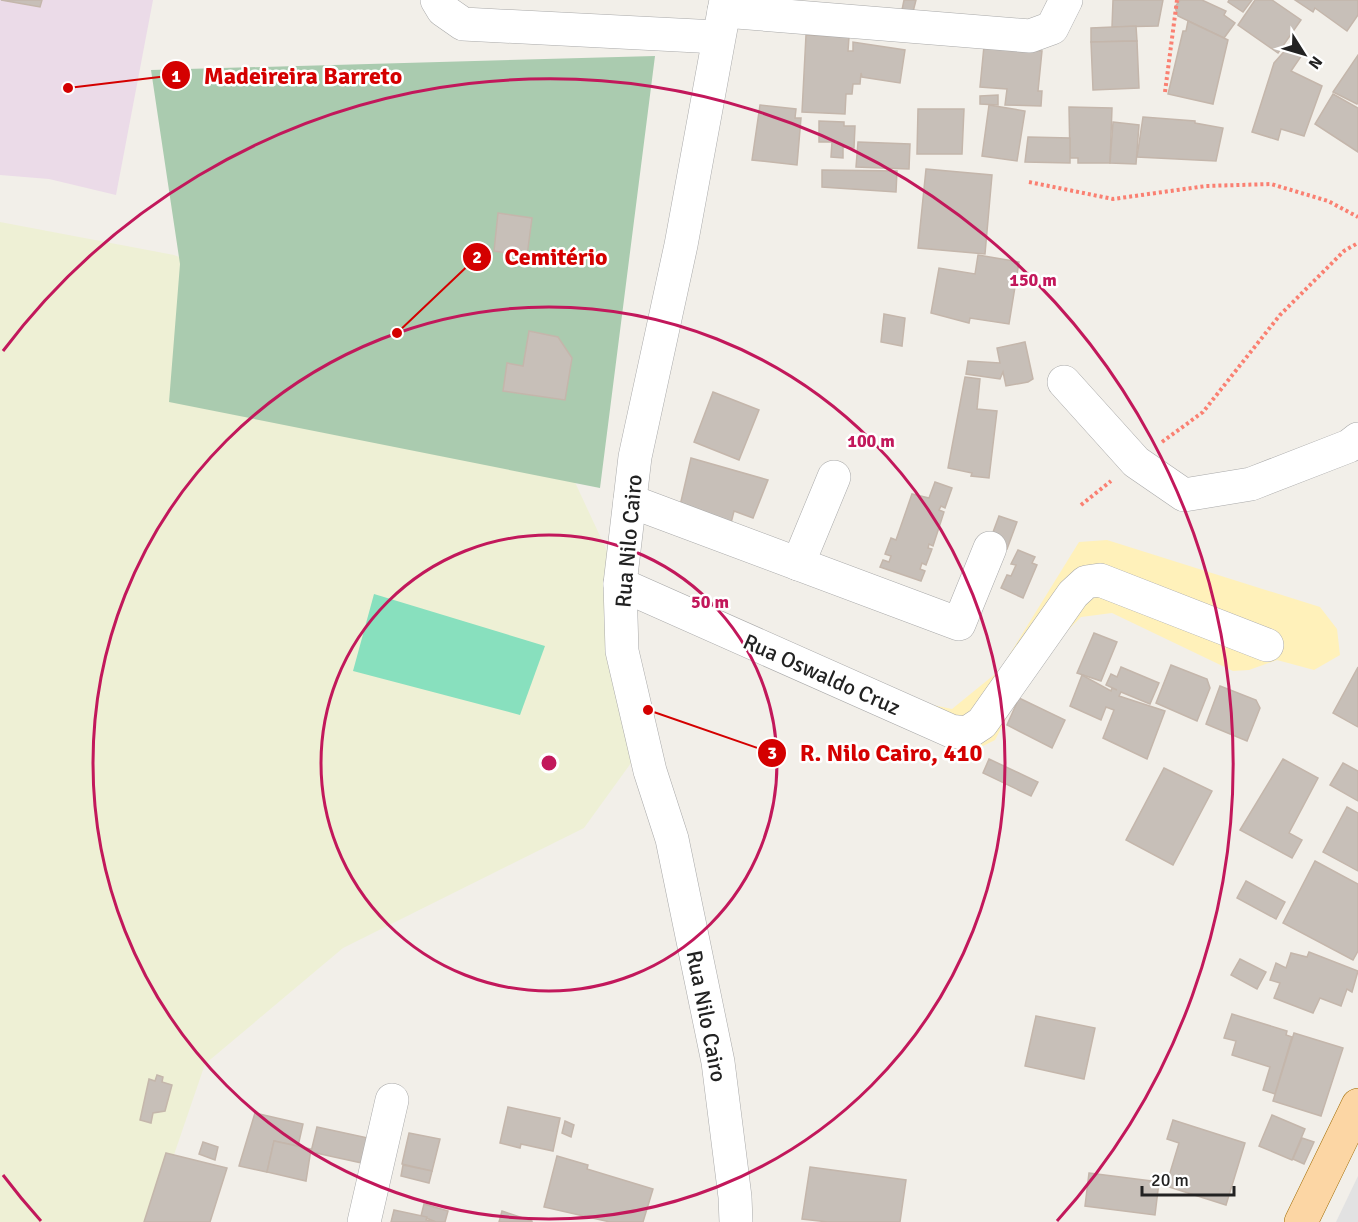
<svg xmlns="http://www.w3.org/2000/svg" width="1358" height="1222" viewBox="0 0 1358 1222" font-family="Signika,sans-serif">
	<rect width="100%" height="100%" fill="#f2efe9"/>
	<!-- industrial -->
	<path fill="#ebdbe8" d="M0 0H153L116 195 49 179 0 175Z"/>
	<!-- farmland -->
	<path fill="#eef0d5" d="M0 222 174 255 389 336 566 463 634 609 631 763 584 828 343 948 205 1064 151 1222H0Z"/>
	<!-- sand -->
	<path fill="#fff1ba" d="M1107 540 1320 607 1337 629 1340 655 1314 670 1277 660 1249 670 1233 671 1112 613 1081 617 1049 649 1021 690 995 740 967 754 936 740 923 703 952 709 1000 670 1079 542Z"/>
	<!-- cemetery -->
	<path fill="#aacbaf" d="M655 56 600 488 169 402 180 264 151 70Z"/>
	<!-- pitch -->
	<path fill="#88e0be" d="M374 594 545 646 520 715 353 671Z"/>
	<!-- parking -->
	<path fill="#e2e2e2" d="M1358 1176V1222H1336Z"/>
	<!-- building -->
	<g fill="#c7bfb8" stroke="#c4b6ab" stroke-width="1.5">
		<path d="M1 0H42L40 7Z"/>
		<path d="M904 0H916L913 12 902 10Z"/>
		<path d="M1113 0H1163L1158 26 1112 27Z"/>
		<path d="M1180 0H1202L1226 11 1224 15 1235 23 1224 38 1178 16 1175 7Z"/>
		<path d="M1229 0H1252L1243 12 1228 2Z"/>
		<path d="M1255 0H1272L1301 20 1278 53 1238 25Z"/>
		<path d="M1295 0H1358V15L1347 31 1315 8 1313 12Z"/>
		<path d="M1188 21 1228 40 1213 104 1168 94 1183 31H1186Z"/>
		<path d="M1136 26 1137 41 1091 42V28Z"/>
		<path d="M806 35 849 37 848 51H853V42L905 50 900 83 862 77 861 73 860 84H853L852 94H846L845 114 802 112Z"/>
		<path d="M1137 41 1139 88 1093 90 1091 42Z"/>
		<path d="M984 46 1042 51 1038 91H1042L1041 106 1005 105 1007 89 980 87Z"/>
		<path d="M1289 46 1302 55 1291 71 1322 86 1304 136 1281 129 1278 140 1252 132 1274 63Z"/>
		<path d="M1358 55V103L1357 104 1333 92Z"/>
		<path d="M1333 94 1358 108V152L1315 124Z"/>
		<path d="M998 95V105L980 104V96Z"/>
		<path d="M760 105 796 109 795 118H801L797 165 752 160Z"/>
		<path d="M989 105 1025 111 1017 161 982 156Z"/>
		<path d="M1069 107 1112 108 1110 163H1078V158H1070Z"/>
		<path d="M918 109H964L962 154H917Z"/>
		<path d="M1143 117 1195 121V123L1223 128 1216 161 1137 157Z"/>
		<path d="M819 121 844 122V126H855L854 148 843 147V158L831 157 832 142H819Z"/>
		<path d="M1113 122 1139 125 1136 164 1110 163Z"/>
		<path d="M1028 137 1070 138V163L1025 162Z"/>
		<path d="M858 142 910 144 909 169 856 167Z"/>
		<path d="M926 169 992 175 985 254 918 248Z"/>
		<path d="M822 170 897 171 896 192 822 187Z"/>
		<path d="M498 213 532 218 527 256 494 251Z"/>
		<path d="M978 255 1019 262 1009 324 970 318 969 323 931 313 939 268 975 274Z"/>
		<path d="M884 314 905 318 902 346 881 342Z"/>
		<path d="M529 331 558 337 572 358 565 400 503 391 507 363 523 366Z"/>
		<path d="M1025 342 1033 379 1028 382 1006 386 1003 372 1000 379 966 374 968 361 1000 363 997 348Z"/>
		<path d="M965 377 980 379 977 409 997 411 989 478 971 476 972 473 948 468Z"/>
		<path d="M713 392 759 410 739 460 694 442Z"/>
		<path d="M691 458 768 480 753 518 734 511 731 523 679 510Z"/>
		<path d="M935 482 952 488 945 508 941 506 939 510 944 512 933 546 929 544 928 548 932 549 926 565 922 563 920 569 925 571 921 581 880 567 883 560 889 562 891 556 885 554 891 538 896 540 912 494 929 498Z"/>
		<path d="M999 516 1017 522 1007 549 989 543Z"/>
		<path d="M1018 550 1035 557 1032 563 1037 565 1023 598 1001 588 1007 575 1011 576 1016 565 1011 564Z"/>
		<path d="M1094 633 1117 642 1101 681 1077 673Z"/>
		<path d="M1171 665 1207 679 1210 688 1197 721 1156 703Z"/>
		<path d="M1121 667 1159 683 1150 704 1121 692 1119 696 1165 711 1147 759 1103 738 1114 710 1106 707 1101 720 1070 706 1082 675 1111 691 1112 688 1117 690 1106 685 1111 674 1117 677Z"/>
		<path d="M1358 667V727L1333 713Z"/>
		<path d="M1220 686 1256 700 1260 708 1247 741 1206 724Z"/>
		<path d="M1019 698 1065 720 1052 748 1007 725Z"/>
		<path d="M989 759 1038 782 1031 796 983 773Z"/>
		<path d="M1283 759 1318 778 1289 833 1302 840 1292 858 1240 830Z"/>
		<path d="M1343 763 1358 771V801L1330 785Z"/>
		<path d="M1164 768 1212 791 1173 865 1126 840Z"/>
		<path d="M1347 807 1358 813V871L1323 852Z"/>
		<path d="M1315 861 1358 884V951L1353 960 1283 923Z"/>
		<path d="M1246 881 1285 902 1276 919 1237 898Z"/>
		<path d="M1309 952 1358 971 1352 992 1347 989 1341 1006 1320 998 1313 1013 1274 998 1280 983 1270 980 1276 963 1286 968 1291 953 1307 957Z"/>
		<path d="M1240 959 1266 972 1257 989 1231 975Z"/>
		<path d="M1232 1014 1287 1031 1286 1035 1292 1037 1275 1094 1263 1090 1270 1067 1232 1055 1236 1041 1224 1038Z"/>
		<path d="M1036 1016 1095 1028 1084 1079 1025 1066Z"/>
		<path d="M1294 1033 1343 1048 1321 1116 1273 1101Z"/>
		<path d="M157 1075 163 1077 162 1082 172 1085 165 1111 153 1113 151 1123 140 1120 149 1079 155 1081Z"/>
		<path d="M508 1107 560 1118 553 1151 521 1144 520 1148 500 1143Z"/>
		<path d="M255 1113 303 1124 298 1146 274 1141 267 1172 239 1166Z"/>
		<path d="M1272 1115 1305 1129 1292 1160 1259 1146Z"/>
		<path d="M1173 1120 1245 1143 1226 1205 1166 1186 1179 1143 1167 1139Z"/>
		<path d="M565 1121 574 1125 571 1137 562 1133Z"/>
		<path d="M317 1127 368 1138 362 1163 311 1152Z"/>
		<path d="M409 1133 440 1139 432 1171 402 1164Z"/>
		<path d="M1302 1138 1314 1142 1304 1164 1293 1159Z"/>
		<path d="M274 1141 311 1149 306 1181 267 1172Z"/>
		<path d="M203 1142 218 1147 215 1160 199 1154Z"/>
		<path d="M166 1153 227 1168 210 1222H144Z"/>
		<path d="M557 1156 588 1165 587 1169 653 1189 643 1222H610L544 1207Z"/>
		<path d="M403 1165 432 1171 429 1183 401 1176Z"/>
		<path d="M810 1167 906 1180 900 1222H828L802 1219Z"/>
		<path d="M1089 1173 1159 1182 1155 1215 1085 1206Z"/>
		<path d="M424 1204 448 1211 445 1222H436L421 1216Z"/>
		<path d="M394 1210 427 1217 426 1220 436 1222H391Z"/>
		<path d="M502 1211 532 1221V1222H499Z"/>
	</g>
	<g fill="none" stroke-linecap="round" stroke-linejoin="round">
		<defs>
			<g id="minor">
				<path d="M437 0 443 10 463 24 717 37"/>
				<path d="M726 0 681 245 635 457 620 584 622 651 650 771 672 839 718 1062 735 1197 736 1222"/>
				<path d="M724 11 1030 36 1052 28 1066 0"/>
				<path d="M1064 382 1136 462 1184 495 1251 484 1349 446 1358 439"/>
				<path d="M630 501 959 624 990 548"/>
				<path d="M798 564 834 477"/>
				<path d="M620 584 951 731 967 733 982 723 1073 594 1086 582 1100 580 1267 645"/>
				<path d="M364 1222 392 1100"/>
			</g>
			<path id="major" d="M1301 1222 1358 1105"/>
		</defs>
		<!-- minor casing -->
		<use href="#minor" stroke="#a9a9a9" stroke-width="34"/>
		<!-- major casing -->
		<use href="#major" stroke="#a06b00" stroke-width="34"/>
		<!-- path -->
		<g stroke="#fa8072" stroke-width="4" stroke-dasharray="3 3" stroke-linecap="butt">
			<path d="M1165 92 1177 0"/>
			<path d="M1029 182 1113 199 1206 186 1271 184 1328 201 1358 217"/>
			<path d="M1162 442 1203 412 1280 315 1344 251 1358 243"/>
			<path d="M1081 505 1111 481"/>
		</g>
		<!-- minor -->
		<use href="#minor" stroke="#fff" stroke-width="33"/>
		<!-- major -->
		<use href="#major" stroke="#fcd6a4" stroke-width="33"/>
	</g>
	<!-- distance rings -->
	<g fill="none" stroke="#c2185b" stroke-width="3">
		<circle cx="549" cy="763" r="228"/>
		<circle cx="549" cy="763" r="456"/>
		<path d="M41 1221A684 684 0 0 1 3 1175M3 351A684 684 0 1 1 1057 1221"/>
	</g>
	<g text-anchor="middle" stroke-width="5" stroke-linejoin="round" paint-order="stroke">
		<!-- street labels -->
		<g font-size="22" fill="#222" stroke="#fff">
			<text transform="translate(628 541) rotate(-85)" y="8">Rua Nilo Cairo</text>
			<text transform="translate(822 674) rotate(24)" y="8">Rua Oswaldo Cruz</text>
			<text transform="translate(707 1016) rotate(79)" y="8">Rua Nilo Cairo</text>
		</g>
	</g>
	<circle cx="549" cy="763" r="9" fill="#c2185b" stroke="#fff" stroke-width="3"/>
	<g font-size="18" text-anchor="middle" font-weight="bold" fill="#c2185b" stroke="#fff" stroke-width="5" stroke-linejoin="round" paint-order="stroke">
		<text x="1033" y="286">150 m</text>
		<text x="871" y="447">100 m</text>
		<text x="710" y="608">50 m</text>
	</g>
	<!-- callouts -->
	<path fill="none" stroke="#d40000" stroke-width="2" d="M68 88L176 75M397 333L477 257M648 710L772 753"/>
	<g fill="#d40000" stroke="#fff" stroke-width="2">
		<circle cx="68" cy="88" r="6"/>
		<circle cx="397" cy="333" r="6"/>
		<circle cx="648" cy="710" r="6"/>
		<circle cx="176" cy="75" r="15"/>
		<circle cx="477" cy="257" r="15"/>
		<circle cx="772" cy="753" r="15"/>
	</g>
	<g font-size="18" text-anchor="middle" font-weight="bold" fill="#fff">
		<text x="176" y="82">1</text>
		<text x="477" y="263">2</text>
		<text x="772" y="759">3</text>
	</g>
	<g font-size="24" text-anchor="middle" font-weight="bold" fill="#d40000" stroke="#fff" stroke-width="5" stroke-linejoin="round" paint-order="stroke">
		<text x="303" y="84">Madeireira Barreto</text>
		<text x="556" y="265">Cemitério</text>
		<text x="891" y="761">R. Nilo Cairo, 410</text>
	</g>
	<!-- north arrow -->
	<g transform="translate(1304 54) rotate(127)" stroke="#ffffff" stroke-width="4.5" paint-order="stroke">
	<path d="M0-4.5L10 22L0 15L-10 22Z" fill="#222222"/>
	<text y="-9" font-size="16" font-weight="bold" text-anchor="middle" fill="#222222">N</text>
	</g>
	<!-- scale -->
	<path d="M1142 1186v9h92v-9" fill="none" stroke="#222222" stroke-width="3"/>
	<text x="1151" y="1186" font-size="18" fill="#222222" stroke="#ffffff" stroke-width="4.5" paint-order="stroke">20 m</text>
</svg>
